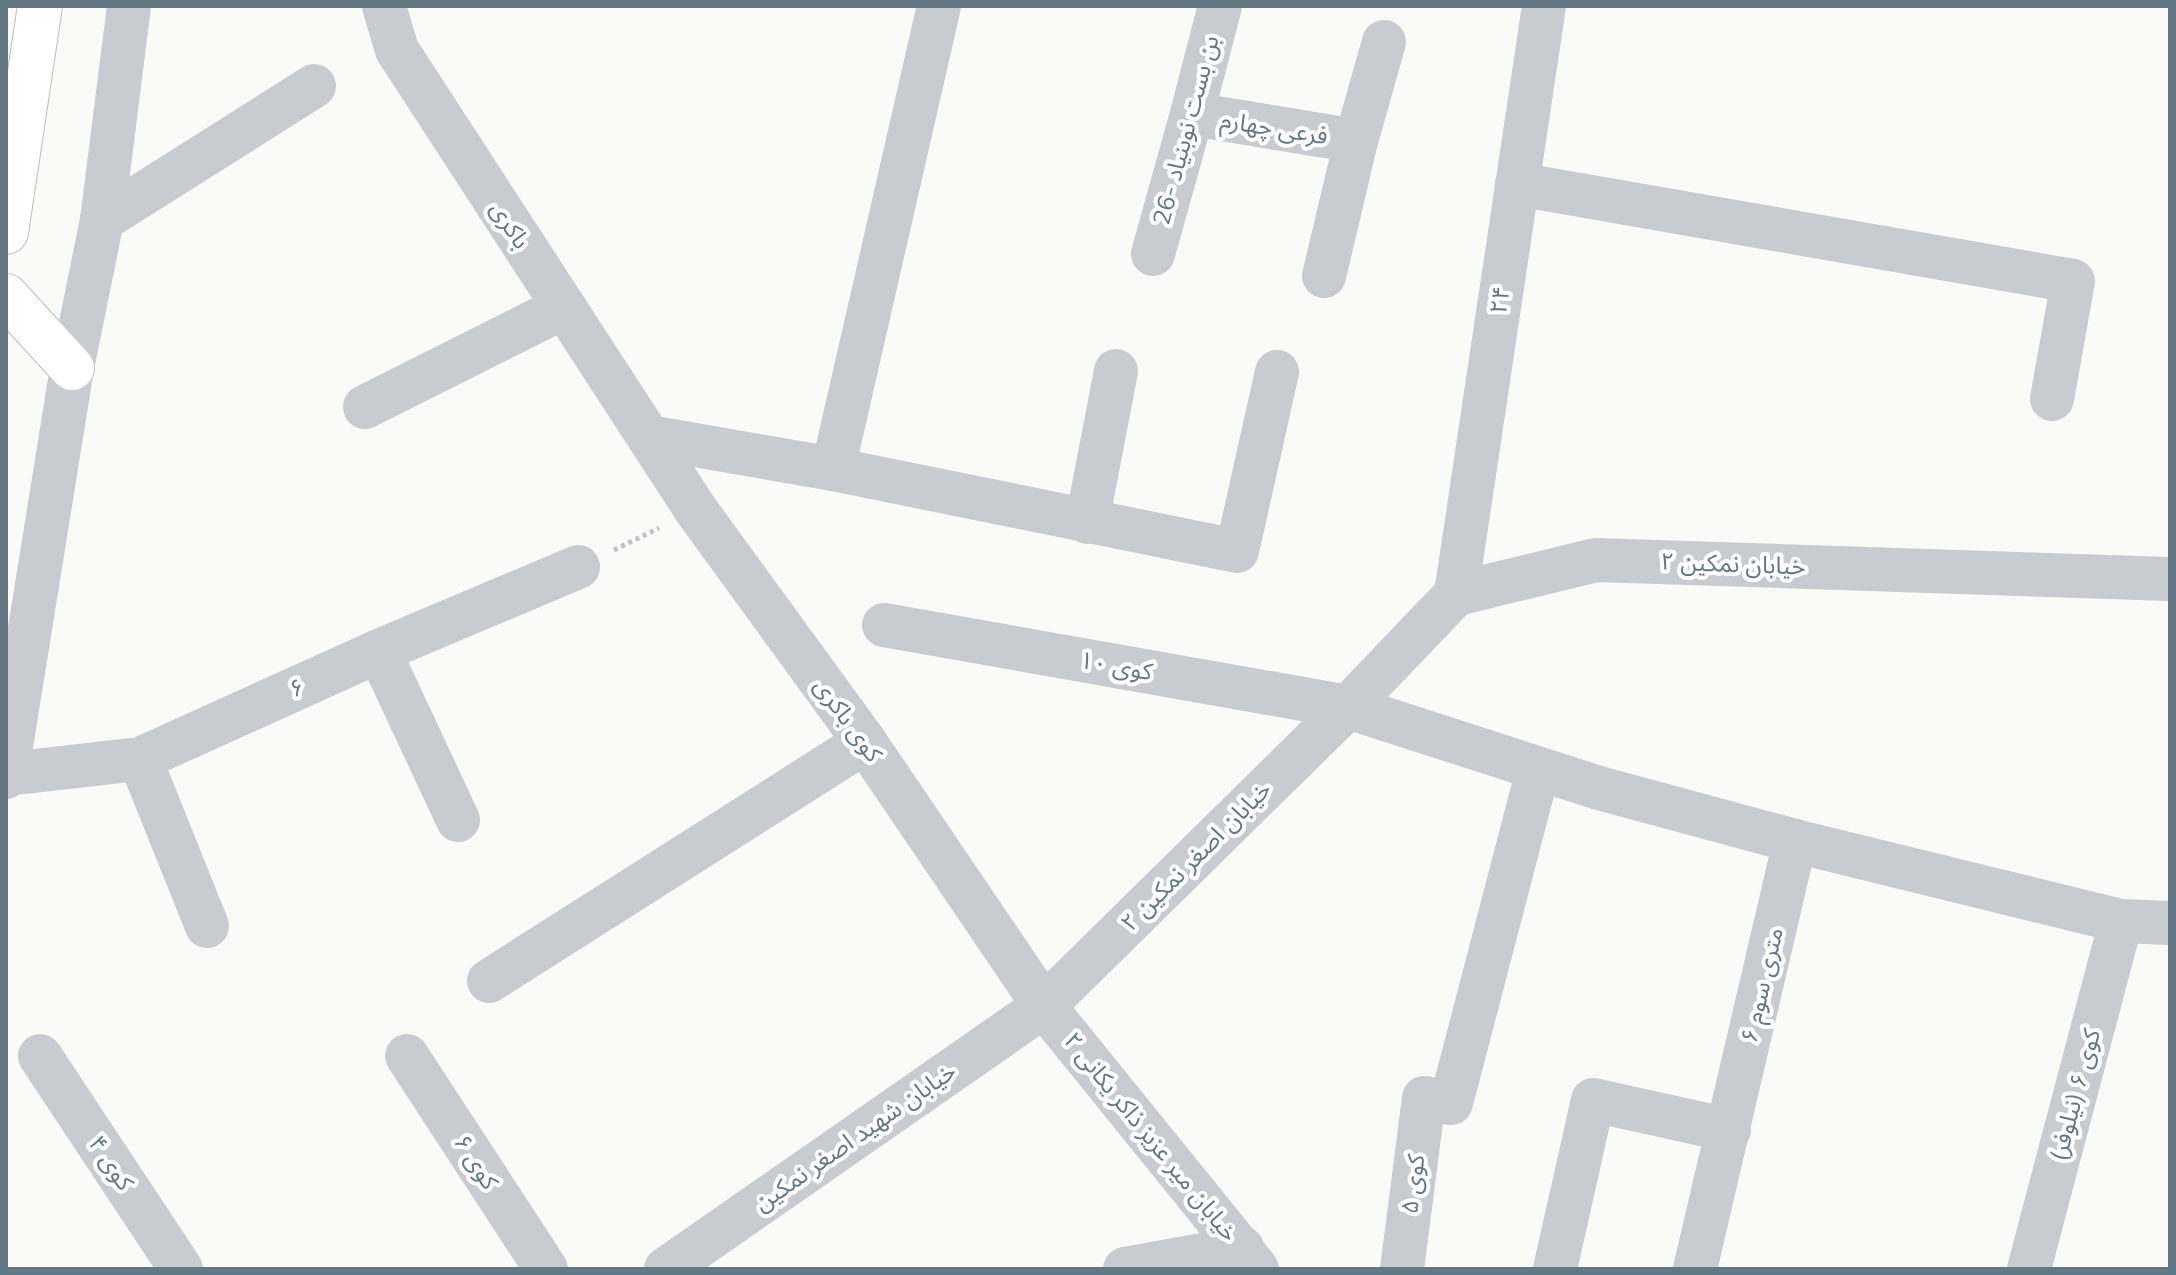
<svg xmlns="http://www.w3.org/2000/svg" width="2176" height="1275" viewBox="0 0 2176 1275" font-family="Mulish,'Noto Sans Arabic',sans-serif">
	<rect width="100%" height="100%" fill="#fafaf8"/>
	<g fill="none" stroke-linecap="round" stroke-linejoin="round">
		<defs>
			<g id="major">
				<path d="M6 232 40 6"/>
				<path d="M6 296 72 368"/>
			</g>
		</defs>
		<!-- major casing -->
		<use href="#major" stroke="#b8bec2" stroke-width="46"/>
		<!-- path -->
		<path stroke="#c1c4c6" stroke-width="5" stroke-dasharray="4 4" stroke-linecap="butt" d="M614 550 659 528"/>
		<!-- minor -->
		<g stroke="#c8ccd0" stroke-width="44">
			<path d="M384 6 397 50 696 510 865 742 1044 1006 1257 1269"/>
			<path d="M1192 114 1356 141"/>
			<path d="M1517 184 2073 281 2052 399"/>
			<path d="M102 220 314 86"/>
			<path d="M1153 254 1192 114 1220 6"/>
			<path d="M1324 276 1356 141 1384 42"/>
			<path d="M365 407 564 307"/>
			<path d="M649 437 833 469 1237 551 1277 372"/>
			<path d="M833 469 939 6"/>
			<path d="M1087 522 1116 371"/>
			<path d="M1456 594 1544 6"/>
			<path d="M884 625 1348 707 1599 788 1795 841 2121 921 2170 923"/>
			<path d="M379 651 458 820"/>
			<path d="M140 759 207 926"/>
			<path d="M7 774 140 759 379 651 578 567"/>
			<path d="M6 777 72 368 102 220 129 6"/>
			<path d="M489 981 865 742"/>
			<path d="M40 1056 181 1269"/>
			<path d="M407 1056 546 1269"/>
			<path d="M666 1269 1044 1006 1348 707 1456 594 1596 560 2170 579"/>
			<path d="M1125 1269 1242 1248"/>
			<path d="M1402 1269 1424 1098 1451 1103 1538 770"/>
			<path d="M1555 1269 1593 1100 1729 1130"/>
			<path d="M1695 1269 1795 841"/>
			<path d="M2029 1269 2121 921"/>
		</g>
		<!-- major -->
		<use href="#major" stroke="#fff" stroke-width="44"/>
	</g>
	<g text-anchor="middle" stroke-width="8" stroke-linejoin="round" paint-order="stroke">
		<!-- street labels -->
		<g font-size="24" fill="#637785" stroke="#fff">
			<text transform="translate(1274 128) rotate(9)" y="8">فرعی چهارم</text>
			<text transform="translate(1186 130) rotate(-75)" y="8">26- بن بست نوبنیاد</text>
			<text transform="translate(510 225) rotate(57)" y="8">باکری</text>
			<text transform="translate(1500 300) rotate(-82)" y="8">۲۴</text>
			<text transform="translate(1733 564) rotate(2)" y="8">خیابان نمکین ۲</text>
			<text transform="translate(1116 666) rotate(10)" y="8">کوی ۱۰</text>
			<text transform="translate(297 688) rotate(-24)" y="8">۶</text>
			<text transform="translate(848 720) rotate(54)" y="8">کوی باکری</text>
			<text transform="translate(1196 856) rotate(-45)" y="8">خیابان اصغر نمکین ۲</text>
			<text transform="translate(1762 985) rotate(-77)" y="8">۶ متری سوم</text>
			<text transform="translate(2075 1095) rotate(-75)" y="8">کوی ۶ (نیلوفر)</text>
			<text transform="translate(855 1137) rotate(-35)" y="8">خیابان شهید اصغر نمکین</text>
			<text transform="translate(1151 1137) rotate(51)" y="8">۲ خیابان میر عزیز ذاکر یکانی</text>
			<text transform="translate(476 1162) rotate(57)" y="8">کوی ۶</text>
			<text transform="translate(111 1163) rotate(56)" y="8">کوی ۴</text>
			<text transform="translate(1413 1184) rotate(-83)" y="8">کوی ۵</text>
		</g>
	</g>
	<!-- border -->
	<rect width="2176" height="1275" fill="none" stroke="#637785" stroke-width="16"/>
</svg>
